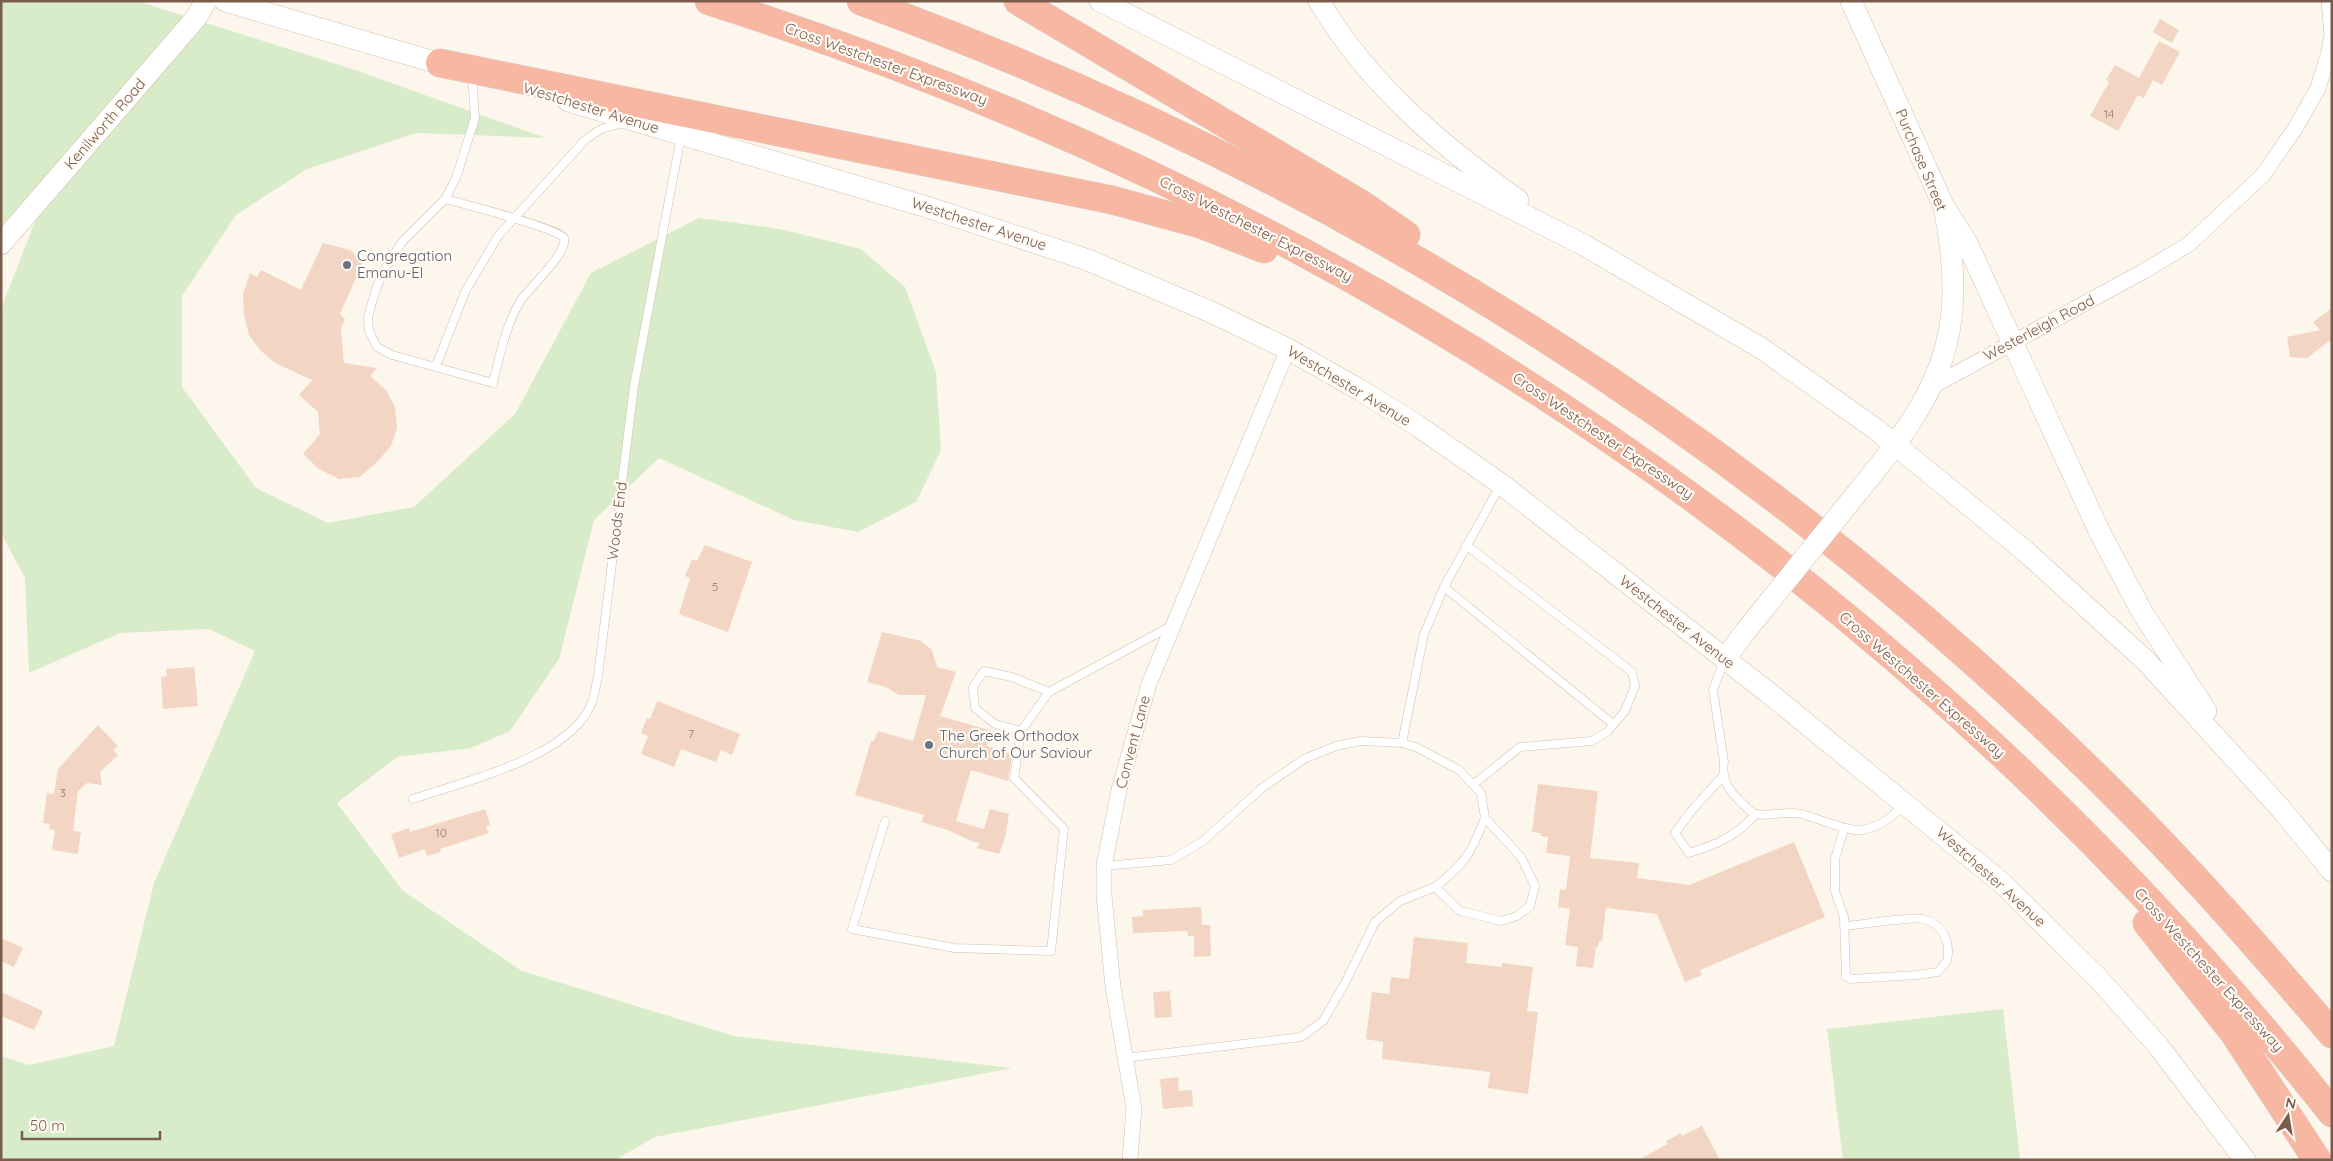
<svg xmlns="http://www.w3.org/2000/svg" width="2333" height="1161" viewBox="0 0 2333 1161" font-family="Quicksand,sans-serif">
	<rect width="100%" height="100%" fill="#fdf6ec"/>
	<!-- green -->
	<g fill="#d8ecc9">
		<path d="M1 1H137L352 69 546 138 416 133 307 169 236 215 182 296V387L256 488 328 523 414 507 515 414 591 273 699 218 780 229 861 249 905 287 936 372 941 450 916 502 858 532 794 520 659 458 594 520 559 659 510 731 471 748 397 757 337 803 403 891 522 971 734 1036 1012 1068 655 1137 615 1160H1V1056L29 1065 114 1046 154 883 255 651 209 629 120 633 29 673 25 578 1 533V309L46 194 1 229Z"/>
		<path d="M2003 1009 2020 1160H1843L1827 1029Z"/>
	</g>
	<!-- building -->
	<g fill="#f3d5c3">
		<path d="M2160 19 2179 30 2172 43 2153 32Z"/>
		<path d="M2159 41 2180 52 2162 85 2153 80 2144 98 2138 95 2118 131 2090 116 2109 82 2106 80 2115 65 2139 78Z"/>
		<path d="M323 243 350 250 363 262 340 314 345 319 341 328 344 363 377 368 370 376 386 390 395 407 397 428 391 446 378 461 360 477 339 479 319 469 303 454 320 434 318 412 299 395 312 380 275 363 260 350 249 335 244 315 243 294 250 273 257 277 261 270 301 290Z"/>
		<path d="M2332 308V344L2329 341 2307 358 2290 357 2287 337 2320 330 2313 322Z"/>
		<path d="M705 545 752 562 728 632 679 614 690 578 685 576 692 559 697 561Z"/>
		<path d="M882 632 921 641 932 650 937 667 956 672 940 716 992 731 987 746 1012 754 1008 781 971 770 956 821 984 829 990 809 1009 814 1005 838 999 854 977 848 980 843 971 841 948 830 921 822 924 815 855 795 871 741H874L878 731 913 741 926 695H899L886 687 867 682Z"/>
		<path d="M194 667 198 706 163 709 161 677 167 676 166 669Z"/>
		<path d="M657 701 740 734 732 755 721 750 716 762 681 749 674 767 641 754 648 736 641 733 647 718 650 719Z"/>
		<path d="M98 725 118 746 113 750 118 755 100 772 102 785 87 783 78 791 73 831 81 832 78 854 52 850 55 830 49 829 50 824 43 823 47 793 54 794 58 769Z"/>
		<path d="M1538 784 1598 791 1590 858 1639 863 1637 878 1689 885 1794 842 1825 917 1700 970 1702 975 1685 982 1657 914 1606 908 1602 941H1599L1598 947H1596L1593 968 1576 966 1578 947 1565 945 1570 909 1558 907 1560 889 1566 890 1570 856 1546 853 1548 837 1541 836V833L1532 832Z"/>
		<path d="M485 809 490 825 486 826 489 833 440 849 441 852 427 856 425 849 399 858 391 834 409 828 410 832Z"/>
		<path d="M1201 907 1202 925H1210L1211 956 1194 957V936H1188L1187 931 1133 933 1132 917 1143 916V910Z"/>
		<path d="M1414 937 1468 943 1466 963 1502 967V963L1533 967 1527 1011 1538 1012 1528 1094 1488 1088 1490 1072 1382 1059 1383 1042 1366 1039 1372 992 1389 994 1391 977 1409 979Z"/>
		<path d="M1 938 23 948 14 967 1 961Z"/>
		<path d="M1170 991 1172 1017 1155 1018 1153 992Z"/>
		<path d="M1 992 43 1011 34 1030 1 1016Z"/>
		<path d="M1178 1077 1179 1091 1192 1090 1193 1106 1163 1109 1160 1079Z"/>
		<path d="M1702 1126 1720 1160H1638L1668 1144 1666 1141 1681 1133 1682 1136Z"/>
	</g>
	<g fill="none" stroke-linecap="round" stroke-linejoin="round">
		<defs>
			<g id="lane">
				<path d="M445 199C460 203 561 229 564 238 568 253 530 287 521 300 506 324 500 355 493 383L392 355 377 347 369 331 368 317 375 292 383 272 402 242 445 199 456 178 475 118 472 75"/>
				<path d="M436 366 465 292 498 236 585 140 601 129 624 123"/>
				<path d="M1466 545 1632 672 1635 686 1625 711 1607 732 1592 741 1520 747 1474 784"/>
				<path d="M1444 587 1613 724"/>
				<path d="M1724 661 1713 690 1724 762C1721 782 1730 792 1744 805 1747 808 1751 813 1756 814 1771 817 1787 810 1802 814 1816 818 1849 832 1861 830 1880 827 1890 818 1904 806"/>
				<path d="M1021 731 995 724 975 708 973 687 984 671 1012 677 1049 692"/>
				<path d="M1402 743 1424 634 1444 587 1501 484"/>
				<path d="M1723 776 1692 810 1675 833 1689 853C1718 844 1735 837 1756 814"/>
				<path d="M413 799C465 781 572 757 592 702 595 694 596 684 598 676L634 386 681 136"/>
				<path d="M885 821 852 929 954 948 1051 951 1064 829 1014 778 1021 731 1049 692 1171 626"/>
				<path d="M1104 866 1171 860 1203 841 1262 788 1304 759 1336 746 1361 741 1402 743 1416 747 1459 770 1481 793 1485 818 1521 857 1535 886 1530 906 1517 916 1501 921 1460 911 1435 887C1466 863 1471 853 1485 818"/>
				<path d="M1844 926C1860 925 1911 916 1923 919 1943 924 1951 942 1947 961L1938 972 1917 975 1851 979 1846 976 1844 917 1835 891V859L1844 829"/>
				<path d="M1125 1058 1301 1037 1323 1021 1345 983 1375 922 1400 901 1435 887"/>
			</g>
			<g id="street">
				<path d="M1933 386 2144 271 2189 244 2263 175 2296 127 2318 88 2329 52 2332 35 2329 1"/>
				<path d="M1130 1160 1134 1108 1113 987 1104 895V866L1119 790 1149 684 1288 349"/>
			</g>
			<g id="secondary">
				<path d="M225 1 455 68"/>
				<path d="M1100 1 1582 244 1761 348 1877 430 2025 551 2146 661 2282 810 2332 871"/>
				<path d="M1319 1C1368 84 1440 145 1518 200"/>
				<path d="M1851 1 1944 207C1970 340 1939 393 1857 493"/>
				<path d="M568 101 927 207 1088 260 1211 312 1288 349 1360 390 1418 426 1501 484 1770 694 2003 884 2098 978 2159 1047 2245 1160"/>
				<path d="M1944 207 1967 243 2099 531 2142 612 2206 711"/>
				<path d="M1 244 196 18 206 1"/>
				<path d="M1725 659 1745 632"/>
			</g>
			<g id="highway">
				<path d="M709 1C1350 205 1913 584 2332 1113"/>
				<path d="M861 1C1338 174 1773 450 2130 810 2201 882 2267 958 2332 1034"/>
				<path d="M1018 1 1361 204 1406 235"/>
				<path d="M440 63 1112 200 1200 224 1264 249"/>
				<path d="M2147 923 2234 1033 2317 1160"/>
			</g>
		</defs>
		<!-- lane casing -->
		<use href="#lane" stroke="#d1beb0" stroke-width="9"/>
		<!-- street casing -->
		<use href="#street" stroke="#d1beb0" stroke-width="16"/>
		<!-- secondary casing -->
		<use href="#secondary" stroke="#d6c0b0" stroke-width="22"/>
		<!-- highway casing -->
		<use href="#highway" stroke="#dad1cd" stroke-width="29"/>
		<!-- lane -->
		<use href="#lane" stroke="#fff" stroke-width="8"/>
		<!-- street -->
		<use href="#street" stroke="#fff" stroke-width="15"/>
		<!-- secondary -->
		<use href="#secondary" stroke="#fff" stroke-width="21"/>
		<!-- highway -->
		<use href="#highway" stroke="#f7b7a3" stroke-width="28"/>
		<defs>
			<path id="secondary-bridge" d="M1745 632 1857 493"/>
		</defs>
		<!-- secondary-bridge casing -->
		<use href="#secondary-bridge" stroke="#d6c0b0" stroke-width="22" stroke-linecap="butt"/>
		<!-- secondary-bridge -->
		<use href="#secondary-bridge" stroke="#fff" stroke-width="21"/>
	</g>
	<!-- markers -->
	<g fill="#6b7280" stroke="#fffaf3" stroke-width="2">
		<circle cx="347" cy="265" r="5"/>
		<circle cx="929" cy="745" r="5"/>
	</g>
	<g text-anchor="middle" stroke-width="4.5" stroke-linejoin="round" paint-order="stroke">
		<!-- number labels -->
		<g font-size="12" fill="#987a6a">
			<text x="2109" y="118">14</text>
			<text x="715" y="591">5</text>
			<text x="691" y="738">7</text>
			<text x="63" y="797">3</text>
			<text x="441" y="837">10</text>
		</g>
		<!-- street labels -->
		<g font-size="15" fill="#7a5c4d" stroke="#fffaf3">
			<text transform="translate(886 64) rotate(20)" y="5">Cross Westchester Expressway</text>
			<text transform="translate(591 108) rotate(17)" y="5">Westchester Avenue</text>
			<text transform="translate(105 124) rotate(-49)" y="5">Kenilworth Road</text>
			<text transform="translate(1921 160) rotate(67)" y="5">Purchase Street</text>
			<text transform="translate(979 224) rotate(18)" y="5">Westchester Avenue</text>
			<text transform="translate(1256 229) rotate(27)" y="5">Cross Westchester Expressway</text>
			<text transform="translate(2039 328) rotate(-28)" y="5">Westerleigh Road</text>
			<text transform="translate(1349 386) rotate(31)" y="5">Westchester Avenue</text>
			<text transform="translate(1603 436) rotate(34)" y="5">Cross Westchester Expressway</text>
			<text transform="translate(617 521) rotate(-83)" y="5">Woods End</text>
			<text transform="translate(1677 622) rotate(38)" y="5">Westchester Avenue</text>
			<text transform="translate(1922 685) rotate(41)" y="5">Cross Westchester Expressway</text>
			<text transform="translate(1133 742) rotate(-75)" y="5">Convent Lane</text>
			<text transform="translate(1991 877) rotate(42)" y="5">Westchester Avenue</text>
			<text transform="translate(2209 970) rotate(48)" y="5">Cross Westchester Expressway</text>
		</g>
		<!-- worship labels -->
		<g font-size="15" fill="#5b616d" stroke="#fffaf3" text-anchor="start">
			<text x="357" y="261">Congregation<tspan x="357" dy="17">Emanu-El</tspan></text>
			<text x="939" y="741">The Greek Orthodox<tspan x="939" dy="17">Church of Our Saviour</tspan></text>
		</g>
	</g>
	<!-- border -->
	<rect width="2333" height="1161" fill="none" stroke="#7a5c4d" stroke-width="5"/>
	<!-- north arrow -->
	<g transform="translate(2288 1116) rotate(12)" stroke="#fffaf3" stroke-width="4" paint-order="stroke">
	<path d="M0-4L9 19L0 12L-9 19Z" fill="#7a5c4d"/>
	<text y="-8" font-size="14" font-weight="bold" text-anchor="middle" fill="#7a5c4d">N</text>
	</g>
	<!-- scale -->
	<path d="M22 1131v8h138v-8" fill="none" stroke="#7a5c4d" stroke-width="2.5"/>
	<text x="30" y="1131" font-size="15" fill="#7a5c4d" stroke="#fffaf3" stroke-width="4" paint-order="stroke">50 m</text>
</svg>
